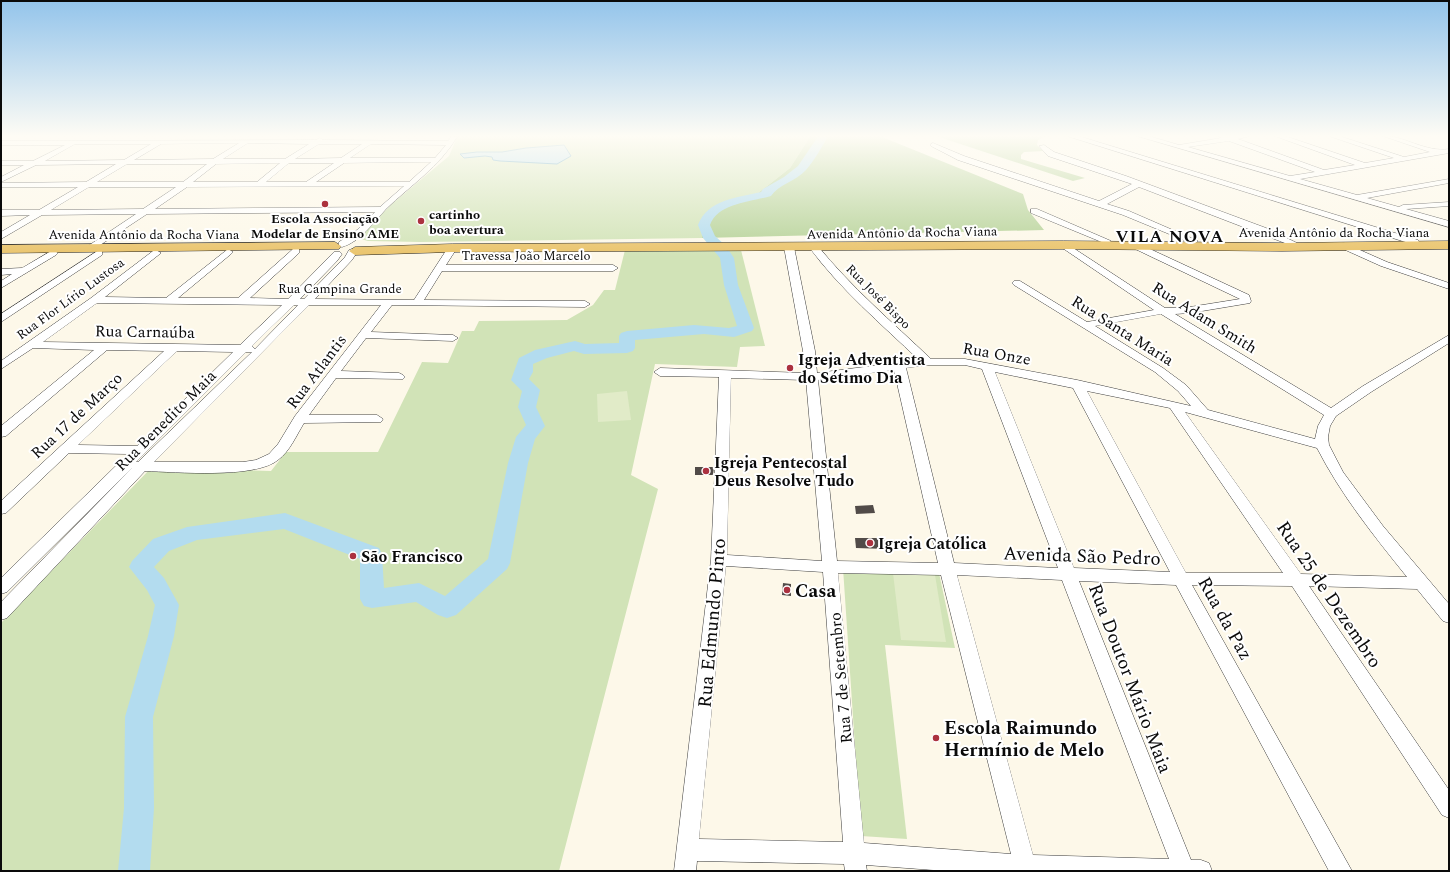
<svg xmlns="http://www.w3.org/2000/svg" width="1450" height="872" viewBox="0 0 1450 872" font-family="Spectral,serif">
	<rect width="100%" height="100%" fill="#fdf8e9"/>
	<!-- green -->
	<g fill="#d1e3b7">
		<path d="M458 135H811L790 168 758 193 716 206 702 238 420 242 368 241 357 238 393 203 449 156Z"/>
		<path d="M625 250H741L765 346 740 347 737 367 655 364 631 475 658 489 559 871H1V623L152 467 271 471 286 452H378L422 362 448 363 462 331H474L479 321 567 320 593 305 604 290H615Z"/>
		<path d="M843 568 939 573 955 648 885 645 907 839 861 836Z"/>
	</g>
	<!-- forest -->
	<g fill="#b6d298">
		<path d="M811 135H898L882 137 1023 194 1028 210 1044 230 702 238 703 217 716 206 758 193 790 168Z"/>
		<path d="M933 135H1048L1038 140 1037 145 1043 151 1024 152 1021 155V159L1085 178 1073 181Z"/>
	</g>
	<!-- pitch -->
	<g fill="#e1ebc8">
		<path d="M627 391 631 420 598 422 597 394Z"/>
		<path d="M893 573 935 575 946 642 901 640Z"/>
	</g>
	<!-- water -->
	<path fill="#b3dcef" stroke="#4294be" d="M564 145 571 156 557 164 500 161 493 160 492 157 485 156 464 158 460 154 477 152H502L526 148Z"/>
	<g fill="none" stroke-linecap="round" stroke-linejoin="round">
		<!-- river -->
		<path fill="#b3dcef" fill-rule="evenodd" d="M819 135H829C822 146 815 160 806 170 796 181 778 185 771 196 751 202 718 203 710 225L715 236 726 246 734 258 738 285 754 328 752 331 734 337 704 334 635 340V348L633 351 627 353 584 354 574 351 547 358 533 364V372L529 379 540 390 536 407 545 426 535 439 528 463 510 563 507 569 456 615 447 618 438 615 416 602 372 608 364 606 360 599V559L284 529 197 540 169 551 154 567 164 578 179 605 174 636 153 717 154 808 150 871H118L124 808 125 717 148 636 155 605 147 590 129 567 132 561 153 539 187 527 285 513 379 548 382 554 384 588 419 583 445 596 488 559 508 463 516 437 526 425 518 407 522 391 511 380 519 358 535 350 575 341 585 344 619 343V336L621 333 627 331 694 325 729 328 737 326 724 285 720 258 703 238 698 225C708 199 737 198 761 192L763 189 784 177 798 166Z"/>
	</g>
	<!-- building -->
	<g fill="#514b48">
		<path d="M695 467H714L713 475H695Z"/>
		<path d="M873 505 875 513 856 514 855 506Z"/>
		<path d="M855 538H884L886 549 856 548Z"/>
		<path d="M783 583 791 584V596L782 595Z"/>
	</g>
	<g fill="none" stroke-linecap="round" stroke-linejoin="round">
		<defs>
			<g id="minor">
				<path d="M1064 135H1075L1418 240 1419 242 1418 244H1412Z"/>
				<path d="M1134 135H1145L1179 145 1221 138 1217 135H1254L1238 139 1324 170 1355 165 1272 135H1282L1365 163 1394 158 1326 135H1336L1404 157 1430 152 1380 135C1403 135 1426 153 1449 149V153L1300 179 1357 195 1449 179V183L1367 198 1399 207 1403 205 1449 202V206L1406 209 1449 221V227ZM1229 141 1315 172 1290 176 1188 147Z"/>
				<path d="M452 136 457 137C439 167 411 185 386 209 374 222 360 242 342 247L339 246V242L357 230 375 212 147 214 91 251 86 248 88 246 136 214 42 215 1 239V232L30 215 1 216V210H39L78 187H1V183L86 182 116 164 36 165 1 182V177L24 165H1V161H33L65 145H1V141L316 140 320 138 323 140 448 141ZM239 143 213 159 134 160 161 144ZM248 143 309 144 285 159H223ZM75 144H151L124 160 45 161ZM319 144H362L341 158 295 159ZM371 144 446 145 435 158H350ZM431 162 409 182H316L344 163ZM280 163 257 182H193L216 164ZM289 163H334L306 182H266ZM127 164H207L183 182H97ZM404 186 380 207 155 209 187 187ZM89 187H176L143 209 51 210Z"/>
				<path d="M933 143 964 156 1099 201 1132 184 1048 156 1039 146 1044 145 1054 152 1126 176 1266 228 1297 243 1296 245H1290L1139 187 1107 204 1129 211 1198 241 1194 244 1191 243 1123 215 958 160 931 146V144Z"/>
				<path d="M1031 209H1037L1111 241 1107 244 1104 243 1031 213Z"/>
				<path d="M1064 242 1165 308 1190 307 1240 299 1131 247V243H1137L1249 295 1251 301 1250 303 1190 313 1175 314 1331 408 1363 386 1449 335V343L1371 392 1336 416 1330 426 1328 437 1329 445 1343 472 1383 526 1449 604V623L1443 621 1417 589 1309 586 1449 790V818L1442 815 1292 586 1192 585 1352 871H1329L1176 585 1079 581 1191 860H1201L1209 863 1212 871H947L866 865 867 871H845L844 864 697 861 696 871H674L711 560 719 377 660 376 654 372 660 368 805 373 803 351 784 247 789 244 794 247 815 351 817 373 919 360C881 324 840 289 809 247L814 244 817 245C851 287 892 322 931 359H965L1077 380 1191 406 1178 391 1155 372 1014 285 1012 283 1014 281H1020L1087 322 1154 310 1061 247 1059 245ZM1161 314 1324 415 1318 426 1315 439 1208 410 1186 385 1163 368 1095 326ZM928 365H965L982 369 1058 568 954 563 906 368ZM894 370 938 563 837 561 818 380ZM995 372 1073 388 1170 572 1074 568ZM731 378 806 380 822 561 727 555ZM1087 391 1170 408 1283 573H1186ZM1185 412 1317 448C1341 495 1374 536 1407 577L1301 574ZM726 566 823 572 843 842 699 839ZM838 573 941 575 1011 854 864 843ZM957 575 1062 580 1169 859 1033 855Z"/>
				<path d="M1344 243 1387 262 1449 283V289L1381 266 1341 248V244Z"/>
				<path d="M452 245 457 248 446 265H613L618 268 613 271H442L424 300 585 301 590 304 585 307 392 305 371 332 453 335 458 338 453 341 366 338 341 371 399 373 403 375 405 377 403 379 336 378 309 415H377L383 419 381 422 304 423C296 436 290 451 278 460 255 479 175 472 145 471L7 618 1 620V602L133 467 7 592 1 594V578L128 454 69 453 6 513 1 514V501L164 351 107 350 6 436 1 437V426L94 350 33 348 1 369V361L91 298 153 251 156 250 161 253 105 297 166 298 228 249 233 252 231 254 178 298H238L293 249H299V253L250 298 288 299 334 252H340L342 254 337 261 300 299H304L345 257 349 250 352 249 357 252 352 260 315 299 414 300 449 246ZM97 303 282 305 240 345 43 342ZM294 305H298L255 349 252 346ZM309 305H381L295 416 278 444 269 454 256 460 243 462H154ZM177 351 233 352 137 446 78 445ZM246 352H252L138 462H136Z"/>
				<path d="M53 250 58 253 56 255 1 288V281L12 274 1 275V269L22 268Z"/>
				<path d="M99 250 102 251V255L1 322V314Z"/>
			</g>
			<g id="major">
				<path d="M1064 241 1282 243 1449 241V249L1282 251 1064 249 452 252 355 255 349 251 355 247 452 244Z"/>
				<path d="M335 242 341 246 339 249 1 253V245Z"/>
			</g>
		</defs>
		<!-- minor casing -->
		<use href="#minor" stroke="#3d3d3d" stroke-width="1"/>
		<!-- major casing -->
		<use href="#major" stroke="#1b1b1b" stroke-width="1"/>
		<!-- minor -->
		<use href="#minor" fill="#fff" fill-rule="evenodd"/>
		<!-- major -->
		<use href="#major" fill="#eac46c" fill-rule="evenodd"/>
	</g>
	<!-- sky -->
	<linearGradient id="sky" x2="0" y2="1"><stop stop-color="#93c4eb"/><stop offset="0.53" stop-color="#fefcf5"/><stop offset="1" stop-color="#fefcf5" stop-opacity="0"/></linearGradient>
	<rect width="1450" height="257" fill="url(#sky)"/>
	<!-- markers -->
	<g fill="#ab313f" stroke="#fff" stroke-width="1.5">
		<circle cx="325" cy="204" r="4"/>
		<circle cx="421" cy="221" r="4"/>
		<circle cx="790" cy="368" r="4"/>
		<circle cx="706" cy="471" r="4"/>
		<circle cx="870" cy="543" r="4"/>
		<circle cx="353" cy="556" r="4"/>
		<circle cx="787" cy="590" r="4"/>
		<circle cx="936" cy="738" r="4"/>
	</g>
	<g text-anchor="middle" stroke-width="4" stroke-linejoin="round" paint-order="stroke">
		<!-- far-poi labels -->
		<g font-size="13" font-weight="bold" fill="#0a0a0a" stroke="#fff" text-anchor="start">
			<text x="429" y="219">cartinho<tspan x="429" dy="15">boa avertura</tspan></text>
			<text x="325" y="223" text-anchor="middle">Escola Associação<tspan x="325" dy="15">Modelar de Ensino AME</tspan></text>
		</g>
		<!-- far-street labels -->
		<g font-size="13" fill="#0a0a0a" stroke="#fff">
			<text transform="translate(902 232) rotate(-1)" y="5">Avenida Antônio da Rocha Viana</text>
			<text x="1334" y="237">Avenida Antônio da Rocha Viana</text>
			<text x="144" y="239">Avenida Antônio da Rocha Viana</text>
			<text x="526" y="260">Travessa João Marcelo</text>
			<text x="340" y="293">Rua Campina Grande</text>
			<text transform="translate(879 296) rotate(45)" y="5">Rua José Bispo</text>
			<text transform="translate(70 298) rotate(-36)" y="5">Rua Flor Lírio Lustosa</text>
		</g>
		<!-- street labels -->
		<g font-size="16" fill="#0a0a0a" stroke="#fff">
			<text transform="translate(1205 317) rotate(32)" y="6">Rua Adam Smith</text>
			<text transform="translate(1123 330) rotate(32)" y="6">Rua Santa Maria</text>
			<text transform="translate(145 331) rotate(1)" y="6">Rua Carnaúba</text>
			<text transform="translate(997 353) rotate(10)" y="6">Rua Onze</text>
			<text transform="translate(316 371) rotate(-53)" y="6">Rua Atlantis</text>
			<text transform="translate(76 415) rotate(-43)" y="6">Rua 17 de Março</text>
			<text transform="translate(165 420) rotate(-45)" y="6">Rua Benedito Maia</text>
			<text transform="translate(840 678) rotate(-95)" y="6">Rua 7 de Setembro</text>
		</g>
		<!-- poi labels -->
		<g font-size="16" font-weight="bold" fill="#0a0a0a" stroke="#fff" text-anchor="start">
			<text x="798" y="365">Igreja Adventista<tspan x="798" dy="18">do Sétimo Dia</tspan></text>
			<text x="714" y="468">Igreja Pentecostal<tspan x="714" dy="18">Deus Resolve Tudo</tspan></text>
			<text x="878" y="549">Igreja Católica</text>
			<text x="361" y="562">São Francisco</text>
		</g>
		<!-- far-district labels -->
		<g font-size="17" font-weight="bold" letter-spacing="1" fill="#0a0a0a" stroke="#fff">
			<text x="1170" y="242">VILA NOVA</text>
		</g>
		<!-- near-street labels -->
		<g font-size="19" fill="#0a0a0a" stroke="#fff">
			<text transform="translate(1082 555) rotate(2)" y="7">Avenida São Pedro</text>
			<text transform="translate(1330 594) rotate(56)" y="7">Rua 25 de Dezembro</text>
			<text transform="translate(1226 618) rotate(61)" y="7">Rua da Paz</text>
			<text transform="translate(711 623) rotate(-85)" y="7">Rua Edmundo Pinto</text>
			<text transform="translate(1131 678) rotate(69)" y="7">Rua Doutor Mário Maia</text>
		</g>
		<!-- near-poi labels -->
		<g font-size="19" font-weight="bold" fill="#0a0a0a" stroke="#fff" text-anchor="start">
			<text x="795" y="597">Casa</text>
			<text x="944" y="734">Escola Raimundo<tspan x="944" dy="22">Hermínio de Melo</tspan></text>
		</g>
	</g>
	<!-- border -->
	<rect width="1450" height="872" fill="none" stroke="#0a0a0a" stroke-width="4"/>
</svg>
